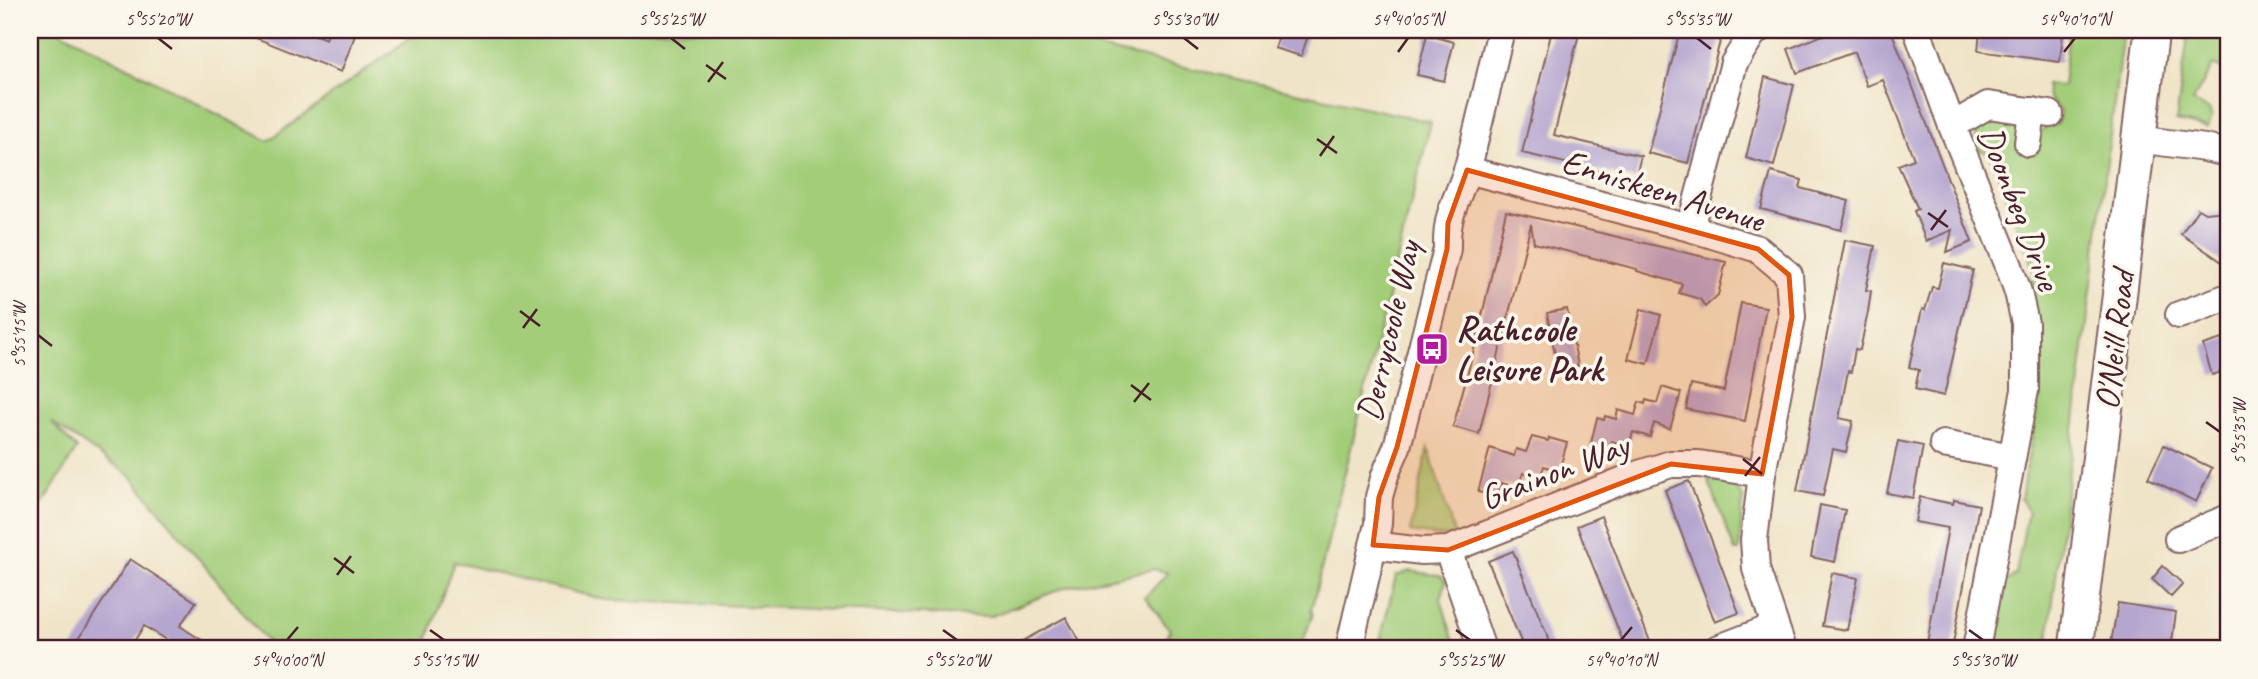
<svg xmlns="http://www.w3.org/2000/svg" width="2258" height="679" viewBox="0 0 2258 679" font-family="Caveat,sans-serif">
	<rect width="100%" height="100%" fill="#fbf7ec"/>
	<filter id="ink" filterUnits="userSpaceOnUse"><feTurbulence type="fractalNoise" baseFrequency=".0143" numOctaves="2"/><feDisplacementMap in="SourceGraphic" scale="14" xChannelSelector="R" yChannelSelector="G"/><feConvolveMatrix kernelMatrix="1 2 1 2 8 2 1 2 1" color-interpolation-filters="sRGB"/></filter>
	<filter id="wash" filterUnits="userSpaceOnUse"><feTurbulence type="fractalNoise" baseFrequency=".00686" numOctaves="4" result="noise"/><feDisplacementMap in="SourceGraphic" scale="28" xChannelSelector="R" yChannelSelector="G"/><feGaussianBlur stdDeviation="1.57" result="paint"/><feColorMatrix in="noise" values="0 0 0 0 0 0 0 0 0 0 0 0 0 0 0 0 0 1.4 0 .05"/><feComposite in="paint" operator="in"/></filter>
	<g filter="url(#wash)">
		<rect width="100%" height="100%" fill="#f0e4c8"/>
		<!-- green -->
		<g fill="#a3cd79" stroke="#767652" stroke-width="2">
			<path d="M30 30H58L268 141 421 30H1018L1431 122 1311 611 1313 614 1300 649H1159L1170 630 1145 597 1168 573 1155 569 1066 587 989 617 606 600 454 562 424 649H273L131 476 51 422 77 449 30 524Z"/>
			<path d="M2069 30H2123L2047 649H1990L2003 584 2016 574 2028 511 2021 499C2028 453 2041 404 2041 357 2040 331 2027 294 2034 271L1991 155 1978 149 1976 137 1978 128 1976 124C1988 116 2018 113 2021 133 2021 138 2020 145 2019 151L2036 153C2038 136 2039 125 2058 124L2060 111 2048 97 2046 84 2063 86Z"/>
			<path d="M2189 30H2228V60L2224 70 2213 65 2193 101 2209 110 2212 117 2208 128 2176 121Z"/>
			<path d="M1428 448 1455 536H1437L1410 532Z"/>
			<path d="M1708 479C1722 481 1738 484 1743 499L1739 551H1735Z"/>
			<path d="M1410 571 1441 576 1446 581 1441 599 1456 649H1378L1396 576Z"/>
		</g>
		<g id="blocks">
			<!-- building -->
			<g fill="#b5a6cf">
				<path d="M236 30H303L326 39 330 30H357L341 72Z"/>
				<path d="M1280 30H1310L1301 56 1274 48Z"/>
				<path d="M1552 30H1580L1554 135 1641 156 1635 179 1522 153Z"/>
				<path d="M1680 30H1723L1688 163 1648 153Z"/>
				<path d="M1835 30H1891L1972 242 1947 252 1952 230 1926 241 1914 211 1918 209 1898 165 1914 159 1883 80 1867 86 1854 52 1797 73 1788 49Z"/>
				<path d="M1980 30H2055V32L2063 33 2060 62 1978 51Z"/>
				<path d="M1427 35 1454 42 1444 81 1417 75Z"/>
				<path d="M1765 77 1794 85 1774 166 1746 158Z"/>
				<path d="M1771 172 1802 180 1800 188 1849 201 1841 230 1761 209Z"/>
				<path d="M2198 209 2205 213 2228 211V266L2181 234Z"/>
				<path d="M1506 211 1726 262 1718 295 1705 307 1700 299 1679 293 1682 284 1637 271V269L1534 243 1531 224 1479 434 1453 427 1475 346Z"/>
				<path d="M1845 240 1875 246 1866 290 1871 291 1868 312 1860 350 1855 349 1851 372 1848 371 1839 418 1853 421 1846 452 1833 449 1823 496 1797 491Z"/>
				<path d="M1944 263 1973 270 1944 396 1915 389 1919 370 1909 367 1922 309 1925 310 1932 287 1938 288Z"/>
				<path d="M1741 303 1766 307 1745 421 1686 409 1691 384 1724 391Z"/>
				<path d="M1567 309 1578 366 1558 370 1547 313Z"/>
				<path d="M1641 309 1661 315 1648 364 1628 359Z"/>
				<path d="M2228 337V370L2212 375 2203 345Z"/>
				<path d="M1662 387 1681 393 1670 429 1654 423 1650 437 1633 432 1629 446 1612 441 1609 453 1590 447 1597 418 1604 420 1605 416 1616 419 1618 410 1635 415 1639 402 1645 404 1646 400 1657 403Z"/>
				<path d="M1532 437 1548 441 1549 438 1567 443 1559 471 1544 466 1540 478 1523 473 1518 488 1502 483 1498 497 1478 492 1490 448 1514 456 1516 449 1526 452Z"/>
				<path d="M1898 441 1923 446 1913 498 1887 493Z"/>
				<path d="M2164 445 2212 468 2196 502 2148 478Z"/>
				<path d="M1689 481 1739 613 1715 622 1665 490Z"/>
				<path d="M1920 497 1953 504 1954 500 1979 505 1952 649H1926L1948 528 1915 522Z"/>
				<path d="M1820 505 1845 510 1835 562 1811 557Z"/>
				<path d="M1601 516 1618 560 1653 649H1626L1577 526Z"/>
				<path d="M1513 551 1539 616 1553 649H1524L1488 561Z"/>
				<path d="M130 559 196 602 180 626 215 649H180L144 626 129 649H72Z"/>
				<path d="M2163 566 2183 584 2171 597 2152 579Z"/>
				<path d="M1832 573 1858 578 1847 630 1822 626Z"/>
				<path d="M2118 603 2176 612 2171 649H2110Z"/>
				<path d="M1066 617 1084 649H1008Z"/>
			</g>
		</g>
	</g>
	<g filter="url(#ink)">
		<use href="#blocks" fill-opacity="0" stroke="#846462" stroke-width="2"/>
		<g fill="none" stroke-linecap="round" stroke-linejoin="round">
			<defs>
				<g id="minor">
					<path d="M1917 30 1952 126 2009 266 2018 292 2025 323V390L1976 649"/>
					<path d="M1952 126 1988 105 2050 114"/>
					<path d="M2138 139 2205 148 2228 153"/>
					<path d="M2028 143 2032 111"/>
					<path d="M1467 170 1690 228 1758 249 1789 275 1792 317 1762 474 1754 540 1756 569 1783 649"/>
					<path d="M1690 228 1734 63 1753 33 1758 30"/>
					<path d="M2179 315 2228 297"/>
					<path d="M1943 444 2012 457"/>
					<path d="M2178 539 2228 518"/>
					<path d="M1373 545 1422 551 1448 550 1639 474 1671 464H1699L1762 474"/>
					<path d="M1448 550 1482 649"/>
					<path d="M1349 649 1378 524 1379 497 1385 475 1397 447 1447 249C1446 211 1458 200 1468 167 1480 121 1490 75 1501 30"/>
					<path d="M1717 649 1774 627"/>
				</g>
				<path id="major" d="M2076 649 2152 30"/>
			</defs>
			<!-- minor casing -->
			<use href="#minor" stroke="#846462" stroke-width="30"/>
			<!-- major casing -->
			<use href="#major" stroke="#846462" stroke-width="37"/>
			<!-- minor -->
			<use href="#minor" stroke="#fff" stroke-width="26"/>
			<!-- major -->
			<use href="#major" stroke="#fff" stroke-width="33"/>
		</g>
	</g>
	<!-- marked area -->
	<path fill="#e0560e" fill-opacity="0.2" stroke="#e0560e" stroke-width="5" stroke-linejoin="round" d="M1467 170 1758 249 1789 275 1792 317 1762 474 1671 464 1448 550 1373 545 1379 497 1397 447 1447 249 1448 223Z"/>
	<!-- ticks -->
	<path fill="none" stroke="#4a1f2b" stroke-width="2.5" d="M158 38 172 49M671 38 685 49M1184 38 1198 49M1697 38 1711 49M1398 52 1408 38M2064 52 2075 38M706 65 726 79M708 82 723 62M1317 139 1337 153M1320 156 1334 136M1928 213 1948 227M1931 230 1946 210M520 311 540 326M523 328 537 309M38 335 52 346M1131 385 1151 400M1134 402 1149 383M2206 422 2220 432M1743 459 1762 474M1745 476 1760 457M334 558 354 573M337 575 351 556M430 630 444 640M943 630 957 640M1456 630 1470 640M1969 630 1983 640M287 640 298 627M1621 640 1632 627"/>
	<!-- icons -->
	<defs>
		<symbol id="bus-square" viewBox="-11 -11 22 22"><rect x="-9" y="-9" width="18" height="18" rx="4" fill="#b5179e" stroke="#fbf7ec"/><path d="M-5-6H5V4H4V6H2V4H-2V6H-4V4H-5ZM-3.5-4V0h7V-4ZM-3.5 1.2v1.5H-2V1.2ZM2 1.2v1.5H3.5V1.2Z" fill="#fff"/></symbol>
	</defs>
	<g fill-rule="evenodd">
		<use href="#bus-square" x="1413" y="330" width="38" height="38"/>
	</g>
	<g text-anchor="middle" stroke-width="7" stroke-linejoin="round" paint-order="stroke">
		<!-- street labels -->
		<g font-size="35" fill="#4a1f2b" stroke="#fbf7ec">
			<text transform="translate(1663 190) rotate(17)" y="12">Enniskeen Avenue</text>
			<text transform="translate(2020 208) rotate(69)" y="12">Doonbeg Drive</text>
			<text transform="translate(1388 331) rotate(-77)" y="12">Derrycoole Way</text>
			<text transform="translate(2114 340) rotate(-83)" y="12">O'Neill Road</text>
			<text transform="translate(1554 471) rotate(-21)" y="12">Grainon Way</text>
		</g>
		<!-- poi labels -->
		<g font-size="35" font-weight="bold" fill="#4a1f2b" stroke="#fbf7ec" text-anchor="start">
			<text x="1456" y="341">Rathcoole<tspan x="1456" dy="40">Leisure Park</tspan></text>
		</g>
	</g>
	<!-- margin -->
	<rect width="2258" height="679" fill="none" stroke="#fbf7ec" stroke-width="77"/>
	<rect x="38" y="38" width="2182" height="602" fill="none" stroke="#4a1f2b" stroke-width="2.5"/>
	<g font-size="18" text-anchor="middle" fill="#4a1f2b">
		<text x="158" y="25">5°55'20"W</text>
		<text x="671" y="25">5°55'25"W</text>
		<text x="1184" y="25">5°55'30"W</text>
		<text x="1408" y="25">54°40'05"N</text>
		<text x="1697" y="25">5°55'35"W</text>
		<text x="2075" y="25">54°40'10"N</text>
		<text transform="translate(19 335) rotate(-90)" y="6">5°55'15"W</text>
		<text transform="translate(2239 432) rotate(-90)" y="6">5°55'35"W</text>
		<text x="287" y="666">54°40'00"N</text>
		<text x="444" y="666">5°55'15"W</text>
		<text x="957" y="666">5°55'20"W</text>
		<text x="1470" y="666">5°55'25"W</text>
		<text x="1621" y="666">54°40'10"N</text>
		<text x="1983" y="666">5°55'30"W</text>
	</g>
</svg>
